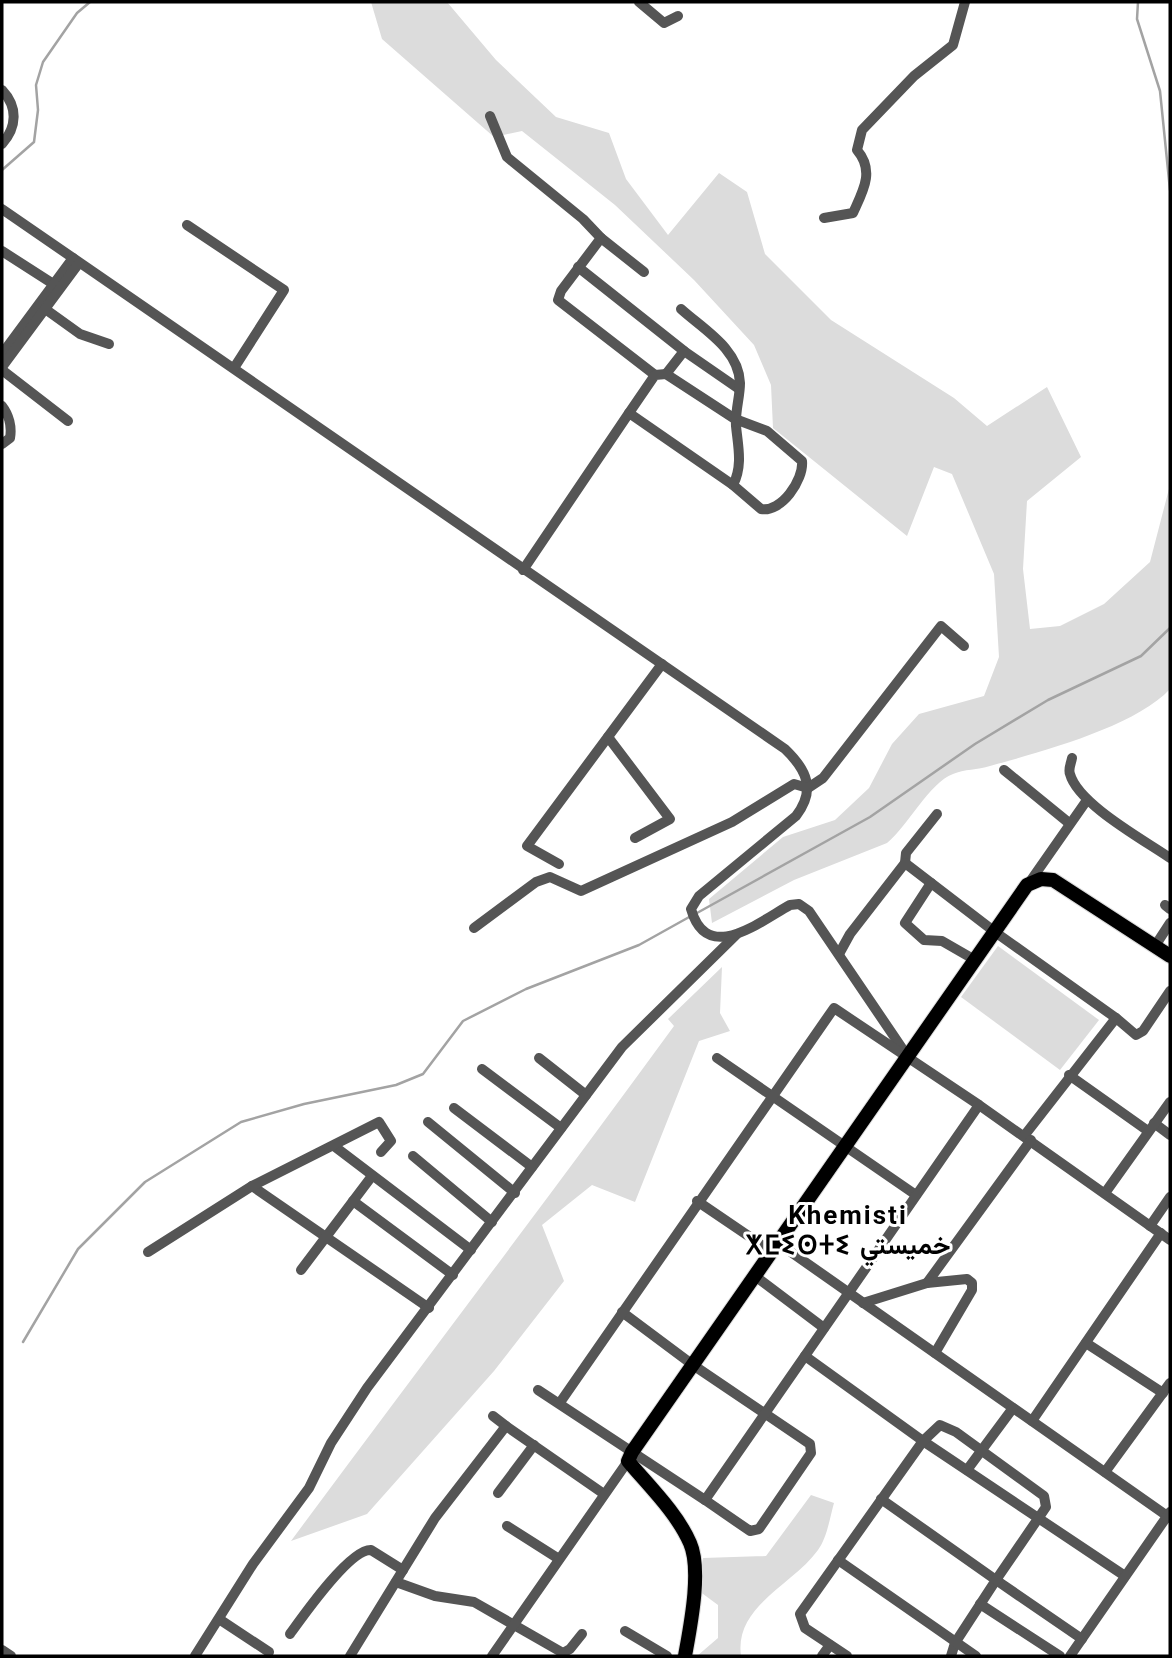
<svg xmlns="http://www.w3.org/2000/svg" width="1172" height="1658" viewBox="0 0 1172 1658" font-family="Roboto,Vazirmatn,'Noto Sans Tifinagh',sans-serif">
	<rect width="100%" height="100%" fill="#fff"/>
	<!-- green -->
	<g fill="#dcdcdc">
		<path d="M371 2H447L496 60 556 117 609 133 626 179 668 235 719 173 747 192 765 254 831 320 954 398 987 426 1047 387 1081 457 1027 501 1023 569 1030 629 1060 626 1104 604 1150 562 1170 485V689C1135 727 1040 752 990 766 978 770 964 769 953 774 929 783 908 826 887 843L794 880 712 923 709 899 783 837 835 820 869 788 892 744 919 714 984 696 999 657 994 574 952 474 934 467 907 536 773 428 771 385 754 345 694 280 615 205 522 131 494 137 382 39Z"/>
		<path d="M998 946 1099 1020 1060 1070 961 997Z"/>
		<path d="M722 967 720 1013 730 1031 699 1041 635 1202 592 1185 542 1225 564 1281 494 1371 367 1514 291 1541C418 1369 548 1199 674 1026L668 1019Z"/>
		<path d="M811 1495 834 1503C830 1517 827 1538 818 1550 793 1585 734 1606 741 1656H697L718 1638V1605L699 1591 703 1558 766 1556Z"/>
	</g>
	<g fill="none" stroke-linecap="round" stroke-linejoin="round">
		<!-- stream -->
		<g stroke="#a3a3a3" stroke-width="2.5">
			<path d="M1138 2 1137 19 1160 91 1170 190"/>
			<path d="M2 170 34 142 38 110 36 85 43 62 77 13 90 2"/>
			<path d="M697 913 870 817 975 744 1048 700 1141 656 1170 628"/>
			<path d="M23 1342 78 1249 145 1182 241 1122 304 1104 396 1085 423 1074 463 1021 526 989 639 945 691 916"/>
		</g>
		<defs>
			<path id="major" d="M685 1656C690 1628 702 1570 690 1543 677 1513 649 1486 628 1461L632 1452 1027 885 1041 879 1053 880 1170 956"/>
		</defs>
		<!-- major casing -->
		<use href="#major" stroke="#dbdbdb" stroke-width="16"/>
		<!-- minor -->
		<g stroke="#555" stroke-width="10">
			<path d="M639 2 664 23 678 16"/>
			<path d="M2 90C18 107 17 127 2 144"/>
			<path d="M490 116 507 157 583 219 601 238 561 291 558 300 655 375"/>
			<path d="M2 209 785 749C807 770 816 790 796 816L699 896 691 909C707 965 759 922 790 905L799 904 809 911 908 1057"/>
			<path d="M824 218 853 213C863 191 875 171 857 150L862 130 914 76 953 45 965 2"/>
			<path d="M187 225 284 290 234 368"/>
			<path d="M601 238 644 272"/>
			<path d="M2 251 58 287"/>
			<path d="M578 267 684 351"/>
			<path d="M41 306 80 334 109 344"/>
			<path d="M2 354 73 258"/>
			<path d="M2 367 79 263"/>
			<path d="M2 370 68 421"/>
			<path d="M666 374 684 351 739 389"/>
			<path d="M2 406C9 415 12 427 10 438L2 444"/>
			<path d="M629 413 655 375 666 374 735 419 767 431 802 461C804 480 781 513 761 509L733 485"/>
			<path d="M523 570 629 413 733 485C743 466 738 446 736 426 735 411 740 397 740 383 739 349 703 329 681 309"/>
			<path d="M608 737 670 819 635 838"/>
			<path d="M1072 758C1071 764 1068 769 1070 774 1078 804 1144 840 1170 858"/>
			<path d="M1004 770 1069 823"/>
			<path d="M905 863 906 853 937 814"/>
			<path d="M559 864 527 846 662 664"/>
			<path d="M931 883 905 923 924 940 942 941 975 960"/>
			<path d="M1029 883 1087 800"/>
			<path d="M1165 905 1170 909"/>
			<path d="M474 928 536 882 550 877 581 891 732 822 794 784 808 788 823 778 941 626 964 646"/>
			<path d="M1155 946 1170 923"/>
			<path d="M839 954 850 934 905 863 995 932 1116 1018"/>
			<path d="M539 1058 586 1095"/>
			<path d="M717 1058 916 1195"/>
			<path d="M482 1069 561 1128"/>
			<path d="M1069 1075 1148 1131"/>
			<path d="M979 1105 1170 1240"/>
			<path d="M454 1108 532 1167"/>
			<path d="M428 1122 515 1193"/>
			<path d="M1154 1123 1170 1135"/>
			<path d="M1024 1136 1116 1018 1136 1035 1143 1031 1170 991"/>
			<path d="M334 1146 471 1250"/>
			<path d="M413 1156 492 1222"/>
			<path d="M252 1186 429 1308"/>
			<path d="M1105 1193 1170 1102"/>
			<path d="M353 1201 453 1275"/>
			<path d="M697 1201 772 1252"/>
			<path d="M1150 1226 1170 1197"/>
			<path d="M778 1243 1170 1518"/>
			<path d="M148 1252 252 1186 379 1122 391 1141 381 1152"/>
			<path d="M301 1270 372 1176"/>
			<path d="M755 1276 824 1328"/>
			<path d="M927 1283 1031 1140"/>
			<path d="M863 1303 927 1283 967 1279 972 1283V1290L935 1353"/>
			<path d="M622 1312 693 1365 810 1444 811 1453 759 1529 750 1531 705 1500"/>
			<path d="M1086 1343 1163 1393"/>
			<path d="M805 1356 923 1441 1125 1576"/>
			<path d="M538 1390 705 1500 979 1105 834 1008 559 1404"/>
			<path d="M493 1416 506 1426"/>
			<path d="M1032 1421 1161 1233"/>
			<path d="M967 1470 1013 1408"/>
			<path d="M1105 1472 1170 1383"/>
			<path d="M498 1493 534 1445"/>
			<path d="M881 1499 996 1580 955 1643 951 1656"/>
			<path d="M507 1526 559 1559"/>
			<path d="M838 1560 976 1656"/>
			<path d="M396 1582 435 1596 474 1602 563 1653 570 1649 582 1634"/>
			<path d="M980 1604 1060 1656"/>
			<path d="M219 1619 269 1652"/>
			<path d="M625 1631 667 1656"/>
			<path d="M290 1634C303 1616 350 1549 371 1550L403 1570"/>
			<path d="M2 1650 11 1656"/>
			<path d="M195 1656 253 1564 309 1488 331 1443 367 1388 622 1047 736 935"/>
			<path d="M350 1656 435 1518 506 1426 604 1494"/>
			<path d="M492 1656 628 1461"/>
			<path d="M822 1656 830 1645"/>
			<path d="M847 1656 805 1628 800 1614 923 1441 940 1425 956 1432 1044 1496 1046 1507 996 1580 1082 1639"/>
			<path d="M1070 1656 1170 1512"/>
		</g>
		<!-- major -->
		<use href="#major" stroke="#000" stroke-width="14"/>
	</g>
	<g text-anchor="middle" stroke-width="6" stroke-linejoin="round" paint-order="stroke">
		<!-- district labels -->
		<g font-size="26" font-weight="bold" letter-spacing="2" fill="#000" stroke="#fff">
			<text x="848" y="1224">Khemisti<tspan x="848" dy="30">ⵅⵎⵉⵙⵜⵉ خميستي</tspan></text>
		</g>
	</g>
	<!-- border -->
	<rect width="1172" height="1658" fill="none" stroke="#000000" stroke-width="7"/>
</svg>
